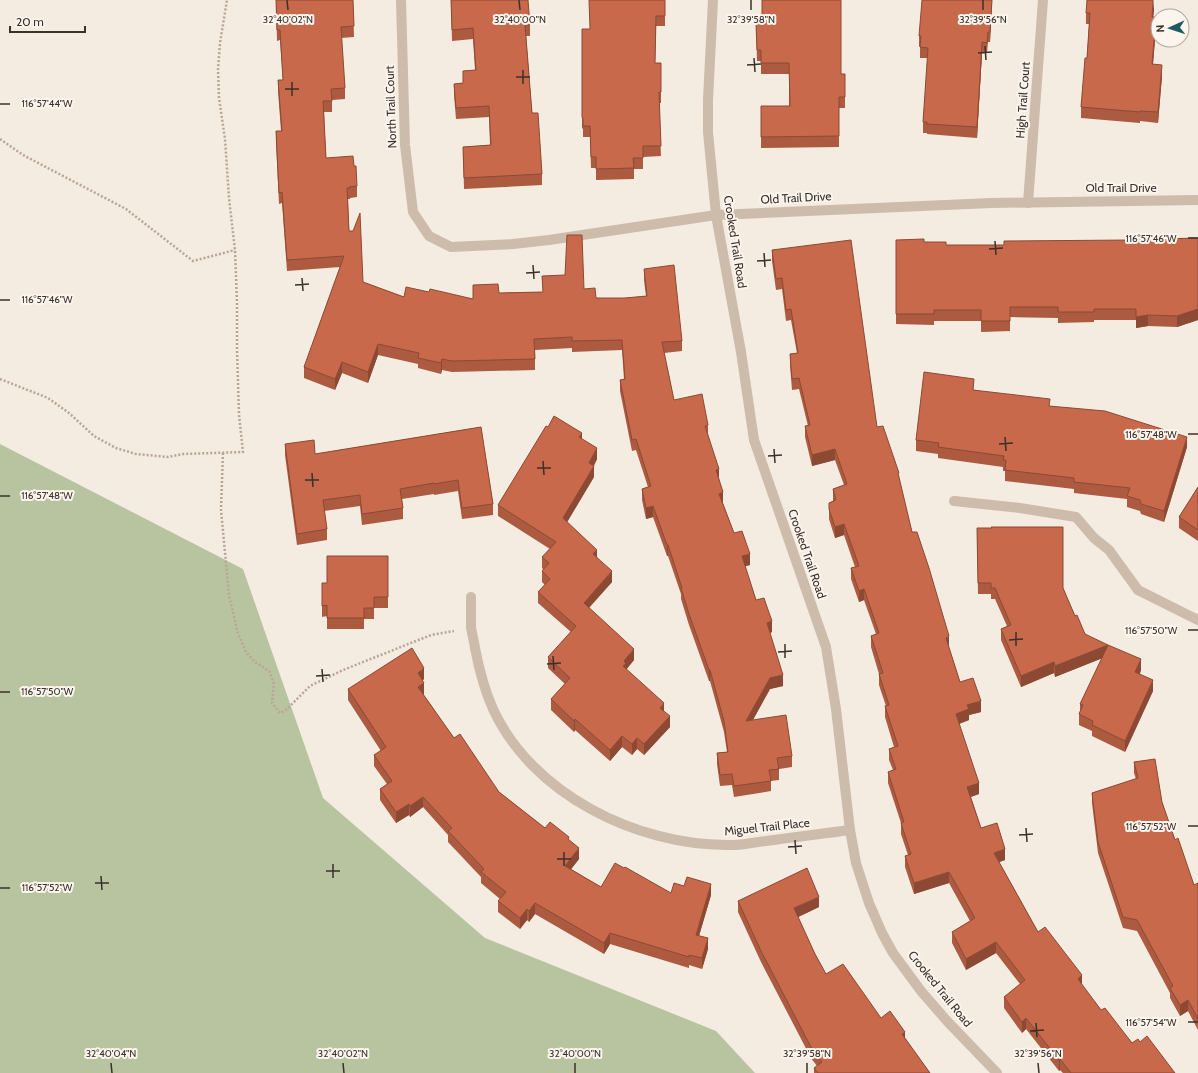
<svg xmlns="http://www.w3.org/2000/svg" width="1198" height="1073" viewBox="0 0 1198 1073" font-family="Cabin,sans-serif">
	<rect width="100%" height="100%" fill="#f4ebe1"/>
	<!-- green -->
	<path fill="#b8c4a0" d="M0 444 243 569 323 798 485 938 716 1031 755 1073H0Z"/>
	<g fill="none" stroke-linecap="round" stroke-linejoin="round">
		<!-- path -->
		<g stroke="#b9a596" stroke-width="2.5" stroke-dasharray="2 2" stroke-linecap="butt">
			<path d="M0 139 23 155 126 209 193 261 235 250"/>
			<path d="M0 379 48 398 69 413 94 436 116 448 136 454 168 457 183 454 243 452 239 415 237 350V303L235 250 229 198 225 139 219 98 218 69 220 43 227 0"/>
			<path d="M223 453 221 510 229 595 238 634 246 652 255 662 269 671 274 684 272 703 280 713 285 711 310 686 343 670 431 635 454 631"/>
		</g>
		<!-- service -->
		<path stroke="#cdbbac" stroke-width="10" d="M954 501 1020 508 1076 517 1094 538 1109 550 1138 590"/>
		<!-- minor -->
		<g stroke="#cdbbac" stroke-width="10">
			<path d="M401 0 405 145 413 212 429 236 451 247 513 244 549 240 716 215 991 203 1198 200"/>
			<path d="M713 0 708 100V132L716 215 741 352 754 440 826 647 836 709 850 830 856 863 869 903 882 933 893 953 921 991 947 1021 997 1073"/>
			<path d="M1028 203 1043 0"/>
			<path d="M1138 590 1198 620"/>
			<path d="M471 597C471 607 471 617 471 627 472 634 474 641 475 648 479 669 484 689 493 709 532 794 636 845 727 845 740 846 753 842 766 841 794 837 822 834 850 830"/>
		</g>
	</g>
	<!-- wall -->
	<g fill="#ac5a40">
		<path d="M276 0H353L354 37 341 38 345 88V99L332 100V112H324L326 158 357 186V197L350 198V199H348L349 231 363 282 404 297 429 292 473 299 499 293 543 292 542 276 584 289 596 298H625L646 296 644 280V269L682 341V351L664 353 674 400 708 425V435L719 479 723 503 734 533 750 565 745 566 756 600 772 632 770 633 783 686 770 689 753 720 792 756V767L779 769V780L771 781V791L734 797 732 785 720 786 717 764V753L727 752 724 732 710 681H709L689 625 681 599V594L668 556H667L653 517 646 519 642 500V489L648 487 636 450 632 451 620 391V380L624 379 622 350 572 352V348L535 350V370L452 372 442 370 441 374 418 368V364L378 355 368 383 342 373 335 390 304 378V367L340 267 287 271 282 203 279 204 276 142V131H281L278 91V80H283L280 40 277 41Z"/>
		<path d="M451 0 530 25V36H526L532 113 542 174V185L464 189 463 147 490 145 489 117 456 119 454 95V84L463 83V71L475 70 473 39 452 41Z"/>
		<path d="M665 0V26H656L655 63H661V103H659L661 156 643 157V169H634V179L596 180V168H591L590 137H583V129L582 128V29H590Z"/>
		<path d="M992 0 990 42H988L987 53H982L977 138 927 134V133H923V122L928 58H920V47L919 46V36Z"/>
		<path d="M1154 10 1153 17 1156 28 1153 64 1162 76 1158 123 1140 121V123L1081 118V107L1087 58 1089 24H1086V13Z"/>
		<path d="M756 24H762L841 74H845V108H839V147L761 148V106H789V74H761V61H757Z"/>
		<path d="M1198 238V320L1177 327 1148 326 1136 328V320H1094V322L1058 323V318L1010 317V331L981 332V321H934V325L896 324V240L946 245H1004L1161 239Z"/>
		<path d="M772 250 877 427 899 478 912 532 960 682 981 712 969 715V720L959 724 979 794 971 797 981 828 1005 860 999 862 1038 932 1082 985 1101 1010 1132 1043 1140 1042 1175 1073H1063L1060 1070 1059 1071 1026 1029 1022 1033 1004 1008V997L1020 984 996 953 966 970 952 943V932L970 921 949 883 914 894 905 867V856L908 855 901 834V823L888 783V772L893 770 889 760V749L894 747 885 717V706H886L879 685V674L871 647V636L876 634 864 600 859 602 851 579V568L855 567 844 535 835 538 829 519V503L833 501V489L844 485 835 460 812 466 805 437V426H808L799 389 792 390 790 365V354L797 353 791 320 786 321 782 289 776 290 772 261Z"/>
		<path d="M974 390 1050 406 1187 447 1164 522 1141 514 1140 511 1127 507V499L1074 493V489L1005 481V471H1003V467L938 458V454L916 451V440Z"/>
		<path d="M481 427 493 504V515L462 519 458 491 434 495V494L402 499 403 508V519L362 525 360 506 324 511 327 529V540L297 545 285 455V444L315 454Z"/>
		<path d="M548 427 582 439 597 459 594 466V477L567 522 597 557 612 582 589 608 634 660 626 669 664 711 670 727 644 755 637 749 632 755 622 747 610 761 575 730 574 732 551 710V699L565 684 548 668V657L571 632 538 603V592L545 585 542 582V571L544 570 542 568V557L550 549 498 516V505Z"/>
		<path d="M1198 487V541L1179 528V517Z"/>
		<path d="M977 528 1063 588 1075 616 1085 634 1141 670 1140 674 1153 691 1125 752 1092 736V731L1079 725V714L1080 711V704L1102 658 1055 677 1054 673 1021 687 1001 640V629L1007 626 995 599H991V594H978Z"/>
		<path d="M388 556V608H374V619H364V629H327V616L322 617V606L327 583Z"/>
		<path d="M424 679 423 680 424 694H423L454 738 499 792 545 828 569 840 579 859 571 869 601 887 671 893 711 895 699 936 708 949 702 969 689 965V968L610 944 604 954 535 914 529 922 527 920 520 929 498 912V901L500 899 481 883V877L448 842V835L423 807 410 817 409 815 396 823 380 800V789L387 784 374 766V755L381 751 348 700V689Z"/>
		<path d="M1134 762 1162 802 1175 840 1194 885 1198 883V1030L1188 1011 1180 1016 1170 998V993L1137 931 1123 928 1098 853 1092 803V793L1136 779 1134 773Z"/>
		<path d="M738 901 819 907 798 917 815 954 826 974 881 1018 905 1038 930 1073H814V1068L817 1066 811 1058 761 962 738 912Z"/>
	</g>
	<!-- shaded-wall -->
	<g fill="#8c4a34">
		<path d="M992 0 990 42V32Z"/>
		<path d="M1154 0V10L1152 28V17Z"/>
		<path d="M1156 17V28L1152 75V64Z"/>
		<path d="M982 42V53L977 138V127Z"/>
		<path d="M1162 65V76L1158 123V112Z"/>
		<path d="M1198 309V320L1177 327V316Z"/>
		<path d="M1148 315V326L1136 328V317Z"/>
		<path d="M378 344V355L368 383V372Z"/>
		<path d="M442 359V370L441 374V363Z"/>
		<path d="M342 362V373L335 390V379Z"/>
		<path d="M582 433V444L579 437Z"/>
		<path d="M1187 437V447L1164 522V511Z"/>
		<path d="M597 448V459L589 474V463Z"/>
		<path d="M835 449V460L812 466V455Z"/>
		<path d="M594 466V477L563 529V518Z"/>
		<path d="M719 469V480L716 470Z"/>
		<path d="M723 492V503L719 504V494Z"/>
		<path d="M653 506V517L646 519V508Z"/>
		<path d="M844 524V535L835 538V527Z"/>
		<rect x="667" y="545" width="1" height="11"/>
		<path d="M597 550V561L593 554Z"/>
		<path d="M750 554V565L742 567V556Z"/>
		<path d="M612 571V582L584 613V603Z"/>
		<path d="M864 589V600L859 602V591Z"/>
		<path d="M772 621V632L767 634V623Z"/>
		<path d="M949 636V647L946 648V638Z"/>
		<path d="M1108 645V656L1055 677V666Z"/>
		<path d="M634 649V660L626 670 623 666 624 661Z"/>
		<path d="M1141 659V670L1135 683V672Z"/>
		<path d="M1054 662V673L1021 687V676Z"/>
		<path d="M424 668V679L418 684V673Z"/>
		<rect x="709" y="670" width="1" height="11"/>
		<path d="M783 675V686L770 689 746 732V721L770 678Z"/>
		<path d="M1153 680V691L1125 752V741Z"/>
		<path d="M424 683V694L418 698V687Z"/>
		<path d="M981 701V712L969 715V720L956 725V714L967 705Z"/>
		<path d="M664 703V714L660 708Z"/>
		<path d="M670 716V727L644 755V744Z"/>
		<path d="M575 719V730L574 732V721Z"/>
		<path d="M622 736V747L610 761V750Z"/>
		<path d="M637 738V749L632 755V744Z"/>
		<path d="M979 783V794L967 798V787Z"/>
		<path d="M423 797V807L410 817V806Z"/>
		<path d="M409 804V815L396 823V812Z"/>
		<path d="M579 848V859L565 877V866Z"/>
		<path d="M1005 849V860L994 864V853Z"/>
		<path d="M949 872V883L914 894V883Z"/>
		<path d="M711 884V895L696 946V935Z"/>
		<path d="M819 897V907L794 919V908Z"/>
		<path d="M535 903V914L529 922V911Z"/>
		<path d="M527 909V920L520 929V918Z"/>
		<path d="M610 933V944L604 954V943Z"/>
		<path d="M708 938V949L702 969V958Z"/>
		<path d="M996 942V953L966 970V959Z"/>
		<path d="M1082 975V986L1078 979Z"/>
		<path d="M1188 1000V1011L1180 1016V1005Z"/>
		<path d="M1026 1018V1029L1022 1033V1022Z"/>
		<path d="M905 1032V1043L902 1034Z"/>
		<path d="M1060 1059V1070L1059 1071V1060Z"/>
	</g>
	<!-- building -->
	<g fill="#c8694b" stroke="#8c4a34">
		<path d="M276 0H353L354 26 341 27 345 88 331 89 332 101H323L326 158 353 156 354 166H356L357 186 349 187 350 188H347L349 231H353L360 213 363 282 404 297 406 287 429 292 430 289 473 299V285L498 284 499 293 543 292 542 276 565 275 567 235H582L584 289 595 288 596 298H625L647 296 644 269 674 265 682 341 662 342 674 400 702 394 708 425 705 426 719 469 716 470 723 492 719 494 734 533 742 531 750 554 742 556 756 600 764 598 766 604 772 621 767 623 783 675 770 678 746 721 786 715 792 756 777 758 779 769 769 770 771 781 734 786 732 774 720 775 717 753 728 752 724 721 710 670H709L689 614 681 588H682L668 545H667L653 506 646 508 642 489 651 486 636 439 632 440 620 380 625 379 622 340 572 341V337L534 339 535 359 452 361 442 359 441 363 418 358 419 353 378 344 368 372 342 362 335 379 304 367 344 256 287 260 282 192 279 193 276 131H282L278 80H283L280 30H277Z"/>
		<path d="M451 0H528L530 25H525L532 113H538L542 174 464 178 463 147 491 145 489 106 456 108 454 84 463 83V71L476 70 473 28 452 30Z"/>
		<path d="M589 0H665V16H656L655 63H661V92H659L661 146H643V158H633L634 168 596 169V157H591L590 126H583V119L582 117V29H590Z"/>
		<path d="M762 0H841V74H845V97H839V136L761 137V106H790L789 63H761V50H757L756 24H762Z"/>
		<path d="M922 0H992L990 32H988L987 43 982 42 977 127 927 124V122H923L928 48 920 47 921 36H919Z"/>
		<path d="M1087 0H1153L1152 17H1156L1152 64 1162 65 1158 112 1140 111V112L1081 107 1085 58H1087L1090 13H1086Z"/>
		<path d="M1133 236H1161V239L1198 238V309L1177 316 1148 315 1136 317V309H1094V312H1058V307H1010V321H981V310H934V314H896V240L924 239V242H946V245H1004V241L1133 240Z"/>
		<path d="M851 240 877 427 883 426 899 473H898L912 532H917L929 568 949 636 946 638 960 682 973 678 981 701 967 705 969 709 956 714 979 783 967 787 981 828 997 823 1005 849 994 853 1038 932 1045 927 1082 975 1078 979 1101 1010 1105 1008 1132 1043 1138 1039 1140 1042 1147 1036 1175 1073H1071L1060 1059 1059 1060 1026 1018 1022 1022 1004 997 1025 980 996 942 966 959 952 932 975 918 949 872 914 883 905 856 911 854 901 823 904 822 888 772 896 769 889 749 898 746 885 706 889 705 879 674 883 673 871 636 879 633 864 589 859 591 851 568 859 566 844 524 835 527 829 509V503L836 500 833 489 847 484 835 449 812 455 805 426 810 425 799 378 792 379 790 354 798 353 791 309 786 310 782 278 776 279 772 250Z"/>
		<path d="M924 372 974 379 973 390 1050 399 1049 406 1105 411 1187 437 1164 511 1141 504 1140 500 1127 496 1130 488 1074 482V478L1005 470 1006 460H1003L1004 456 938 447 939 443 916 440Z"/>
		<path d="M554 416 582 433 579 437 597 448 589 463 594 466 563 518 597 550 593 554 612 571 584 603 634 649 624 661 626 664 623 666 664 703 660 708 670 716 644 744 637 738 632 744 622 736 610 750 575 719 574 721 551 699 570 678 548 657 576 626 538 592 550 579 542 571 549 563 542 557 556 542 498 505 546 426 548 427Z"/>
		<path d="M481 427 493 504 462 508 458 480 434 484V483L400 489 403 508 362 514 360 495 323 500 327 529 297 534 285 444 314 440 315 454Z"/>
		<path d="M1198 487V530L1179 517Z"/>
		<path d="M991 527H1063V588L1075 616 1077 615 1085 634 1108 645 1055 666 1054 662 1021 676 1001 629 1011 625 995 588H991V583H978L977 528H992Z"/>
		<path d="M327 556H388V597H374V608H364V618H327V605L322 606V583H327Z"/>
		<path d="M1108 645 1141 659 1135 672 1153 680 1125 741 1092 725 1093 721 1079 714 1083 705 1080 704Z"/>
		<path d="M412 648 424 668 418 673 424 683 418 687 454 738 460 734 499 792 545 828 550 822 569 837 568 839 579 848 565 866 601 887 615 863 624 868 625 867 671 893 674 883 684 886 687 877 711 884 696 935 708 938 702 958 689 955V957L610 933 604 943 535 903 529 911 527 909 520 918 498 901 506 892 481 872 484 869 448 831 452 828 423 797 410 806 409 804 396 812 380 789 392 781 374 755 386 747 348 689Z"/>
		<path d="M1155 759 1162 802 1175 840 1178 838 1194 885 1198 883V1019L1188 1000 1180 1005 1170 988 1173 986 1137 920 1123 917 1098 842 1092 793 1138 778 1134 762Z"/>
		<path d="M807 868 819 897 794 908 815 954 826 974 843 964 881 1018 890 1011 905 1032 902 1034 930 1073H818L814 1068 822 1062 811 1047 761 951 738 901Z"/>
	</g>
	<!-- ticks -->
	<path fill="none" stroke="#3b302b" stroke-width="1.5" d="M287 0 288 10M519 0 520 10M751 0V10M983 0V10M985 46 986 60M978 53 992 52M754 58 755 72M747 65 761 64M523 70V84M516 77H530M292 82V96M285 89H299M0 104H10M1188 238H1198M995 241 996 255M989 249 1003 248M764 253 765 267M757 261 771 260M533 265 534 279M526 273 540 272M302 278 303 291M295 285 309 284M0 300H10M1188 434H1198M1005 437 1006 451M999 444 1013 443M774 449 775 463M768 456 782 455M543 461 544 475M537 468H551M312 473 313 487M305 480H319M0 496H10M1188 630H1198M1016 632V646M1009 640 1023 639M785 644V658M778 652 792 651M553 656 554 670M547 664 561 663M322 669 323 682M316 676 330 675M0 692H10M1188 826H1198M1026 828 1027 842M1019 835 1033 834M795 840 796 854M788 847 802 846M564 852V866M557 859H571M333 864V878M326 871H340M101 876 102 890M95 883H109M0 888H10M1188 1022H1198M1036 1023 1037 1037M1030 1031 1044 1030M111 1063 112 1073M343 1063 344 1073M575 1063V1073M807 1063V1073M1038 1063 1039 1073"/>
	<g text-anchor="middle" stroke-width="4" stroke-linejoin="round" paint-order="stroke">
		<!-- street labels -->
		<g font-size="12" fill="#3b302b" stroke="#fbf5ee">
			<text transform="translate(1023 100) rotate(-86)" y="4">High Trail Court</text>
			<text transform="translate(391 107) rotate(-92)" y="4">North Trail Court</text>
			<text x="1121" y="192">Old Trail Drive</text>
			<text transform="translate(796 198) rotate(-3)" y="4">Old Trail Drive</text>
			<text transform="translate(735 242) rotate(81)" y="4">Crooked Trail Road</text>
			<text transform="translate(807 554) rotate(71)" y="4">Crooked Trail Road</text>
			<text transform="translate(767 827) rotate(-6)" y="4">Miguel Trail Place</text>
			<text transform="translate(940 989) rotate(51)" y="4">Crooked Trail Road</text>
		</g>
	</g>
	<g font-size="10" text-anchor="middle" fill="#3b302b" stroke="#fbf5ee" stroke-width="4" stroke-linejoin="round" paint-order="stroke">
		<text x="288" y="23">32°40'02"N</text>
		<text x="520" y="23">32°40'00"N</text>
		<text x="751" y="23">32°39'58"N</text>
		<text x="983" y="23">32°39'56"N</text>
		<text x="47" y="107">116°57'44"W</text>
		<text x="1151" y="242">116°57'46"W</text>
		<text x="47" y="303">116°57'46"W</text>
		<text x="1151" y="438">116°57'48"W</text>
		<text x="47" y="499">116°57'48"W</text>
		<text x="1151" y="634">116°57'50"W</text>
		<text x="47" y="695">116°57'50"W</text>
		<text x="1151" y="830">116°57'52"W</text>
		<text x="47" y="891">116°57'52"W</text>
		<text x="1151" y="1026">116°57'54"W</text>
		<text x="111" y="1057">32°40'04"N</text>
		<text x="343" y="1057">32°40'02"N</text>
		<text x="575" y="1057">32°40'00"N</text>
		<text x="807" y="1057">32°39'58"N</text>
		<text x="1038" y="1057">32°39'56"N</text>
	</g>
	<!-- north arrow -->
	<g transform="translate(1170 28) rotate(267)"><circle r="19" fill="#fbf5ee" stroke="#aea6a0"/>
	<path d="M0-3L7 15L0 10L-7 15Z" fill="#1f5a5e"/>
	<text y="-6" font-size="11" font-weight="bold" text-anchor="middle" fill="#3b302b">N</text>
	</g>
	<!-- scale -->
	<path d="M10 26v6h75v-6" fill="none" stroke="#3b302b" stroke-width="2"/>
	<text x="16" y="26" font-size="12" fill="#3b302b" stroke="#fbf5ee" stroke-width="3" paint-order="stroke">20 m</text>
</svg>
